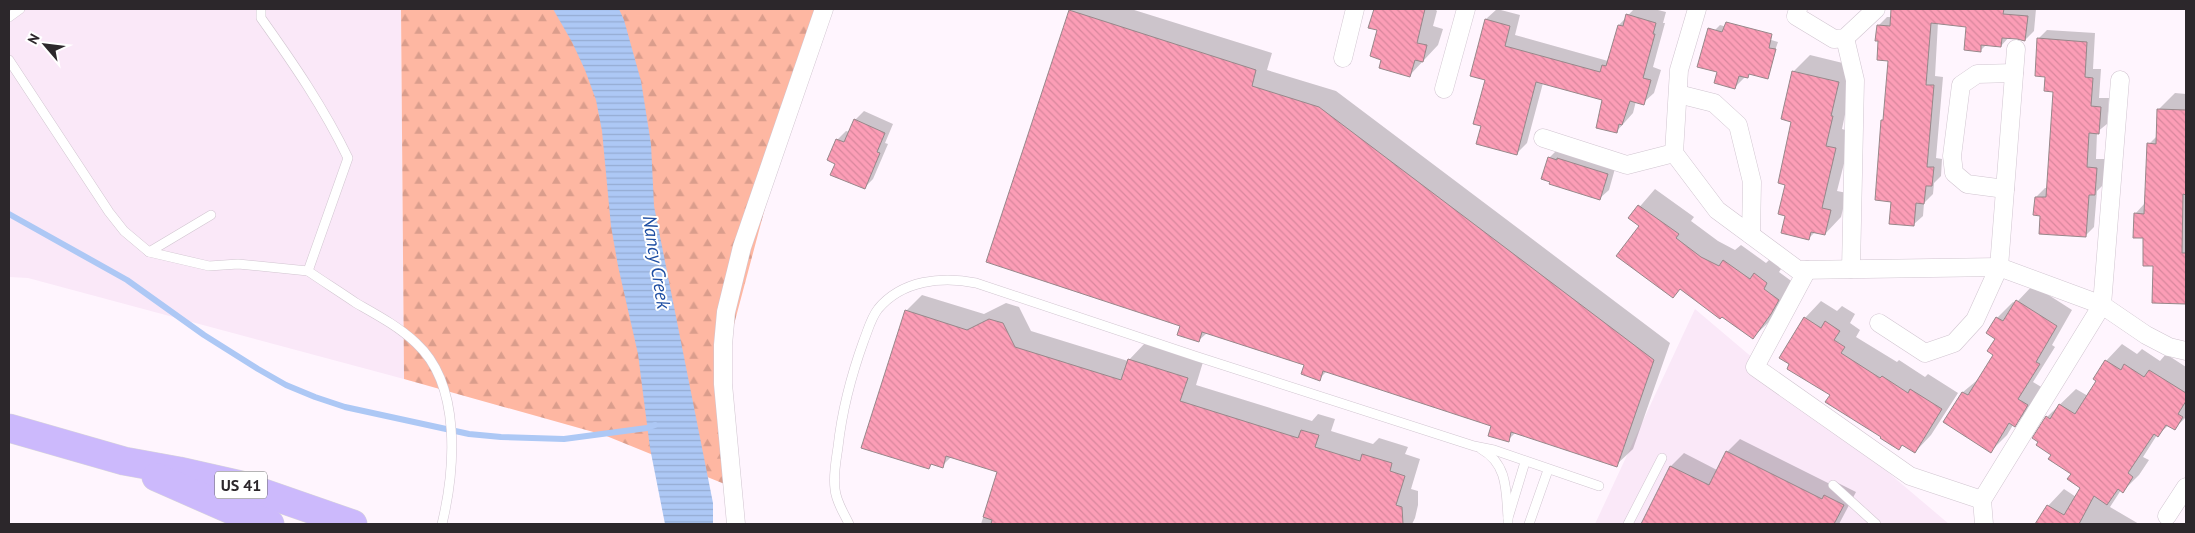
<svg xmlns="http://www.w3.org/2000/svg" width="2195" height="533" viewBox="0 0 2195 533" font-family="'PT Sans',sans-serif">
	<defs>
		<pattern id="forest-firs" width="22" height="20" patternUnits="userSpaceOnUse" patternTransform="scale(1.25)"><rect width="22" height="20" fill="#feb7a2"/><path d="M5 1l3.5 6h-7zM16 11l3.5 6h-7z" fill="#da9d8c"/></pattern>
		<pattern id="water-rules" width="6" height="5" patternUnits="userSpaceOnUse" patternTransform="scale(1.25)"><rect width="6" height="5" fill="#adc8f5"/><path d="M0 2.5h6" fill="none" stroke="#95acd2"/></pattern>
		<pattern id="building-back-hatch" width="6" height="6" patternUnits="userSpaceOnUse" patternTransform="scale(1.25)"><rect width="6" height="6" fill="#fc9db6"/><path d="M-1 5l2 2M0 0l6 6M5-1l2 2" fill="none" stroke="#d8879d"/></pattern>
	</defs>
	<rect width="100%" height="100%" fill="#fff5fe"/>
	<!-- built -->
	<g fill="#fae8f8">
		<path d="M9 9H401L404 379 28 278 9 277Z"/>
		<path d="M1695 309 1949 524H1595Z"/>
	</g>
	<!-- forest -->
	<path fill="url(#forest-firs)" d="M401 9H826L765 208 724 362 727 485 604 435 404 379Z"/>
	<!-- water -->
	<path fill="url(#water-rules)" d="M553 9H619L624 20 641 81 651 144 654 206 713 503V524H665L650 448 638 354 618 266 611 226 602 131 596 100 585 70 572 42Z"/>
	<!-- shadow -->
	<g fill="#0003">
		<path d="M1073 9H1131L1272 53 1267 70 1336 91 1670 343 1633 449 1616 465 1516 432 1508 440 1493 425 1327 371 1319 379 1305 365 1207 333 1198 341 1182 325 1071 11Z"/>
		<path d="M1375 9H1435L1437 11 1433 26 1443 29 1438 45 1410 75 1383 59 1379 29 1370 27Z"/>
		<path d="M1497 9 1520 15 1515 35 1608 61 1619 25 1634 9H1654L1666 12 1663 23H1665L1653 67 1661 70 1654 93 1643 103 1636 101 1633 113 1616 132 1603 100 1543 83 1527 143 1517 153 1482 125 1487 79 1486 19Z"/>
		<path d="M1892 9H2036L2034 31 2025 40 2009 37 2001 46 1986 45 1980 51 1967 25 1938 22 1935 76 1943 77 1936 158 1942 159 1941 176 1934 183 1933 194 1924 203 1923 216 1914 224 1892 200 1882 120 1885 118 1889 60 1878 26 1887 17H1891Z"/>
		<path d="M1720 25 1778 42 1771 62 1746 76 1735 87 1718 71 1707 38Z"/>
		<path d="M2047 30 2095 33 2093 69H2101L2099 98H2109L2107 124 2097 132 2096 159H2105L2103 185 2097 191 2094 227 2085 236 2041 214 2036 197 2045 188H2048L2054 91 2047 75 2038 39Z"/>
		<path d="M1810 55 1855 66 1842 129 1852 132 1837 191 1847 193 1841 217 1825 234 1816 231 1809 238 1786 215 1787 184 1793 121V72Z"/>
		<path d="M2175 93 2186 94V303L2153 302 2154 265 2135 214 2145 203 2149 144 2158 135V110Z"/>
		<path d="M864 111 893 124 885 143 888 144 873 179 864 188 837 163V140L846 131 850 132 855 120Z"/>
		<path d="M1558 149 1616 165 1609 190 1600 198 1549 158Z"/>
		<path d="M1655 189 1694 217 1691 221 1718 241 1735 250 1741 245 1766 263 1771 258 1783 266 1779 272 1794 283 1769 322 1752 338 1681 288 1673 296 1640 226 1630 218Z"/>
		<path d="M2033 285 2072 310 2052 345 2055 347 2033 382 2043 388 2031 409 2013 425 2007 435 1991 451 1945 422 1963 392 1981 377 1995 354 1997 318 2013 302 2016 303Z"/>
		<path d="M922 295 984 314 1006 303 1019 307 1031 331 1128 361 1145 343 1203 362 1196 385 1312 421 1318 414 1335 419 1331 431 1373 444 1379 438 1408 447 1405 454 1420 459 1411 489 1418 491V505L1415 518 1412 524H981L998 471 952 456 942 466 933 463 928 468 906 311Z"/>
		<path d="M1821 301 1837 311 1842 306 1855 314 1850 323 1860 330 1856 337 1897 362 1899 360 1925 377 1928 374 1958 393 1931 435 1915 452 1903 444 1883 437 1832 395 1780 357 1805 318Z"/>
		<path d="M2122 344 2137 354 2142 349 2160 361 2166 354 2186 367V417L2174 429 2169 425 2157 435 2143 457 2149 460 2139 475 2123 491 2121 490 2110 507 2139 524H2036L2048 506 2064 489 2076 497 2082 487 2072 473 2053 454 2047 417 2076 389 2088 396 2097 380 2094 379 2106 361Z"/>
		<path d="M1740 439 1834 486 1838 483 1856 492 1839 524H1642L1671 466 1684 453 1717 470 1727 452Z"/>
	</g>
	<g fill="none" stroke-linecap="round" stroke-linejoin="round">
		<!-- stream -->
		<path stroke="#adc8f5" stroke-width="6" d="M9 214 127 280 204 335 258 369 286 385 315 397 345 407 469 434 501 437 564 439 647 428 655 425"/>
	</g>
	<!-- building -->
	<g fill="url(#building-back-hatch)" stroke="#97878a">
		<path d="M1374 9H1425L1417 43 1427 45 1423 62 1415 60 1410 77 1379 68 1381 60 1370 56 1377 30 1368 28Z"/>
		<path d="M1891 9H2004L2003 14 2028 16 2025 41 2017 39 2002 38 2001 47 1981 45V52L1964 50 1966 27 1931 23 1926 85H1934L1927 167H1934L1932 186H1926L1924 204 1916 203 1914 226 1889 224 1891 202 1875 200 1881 120H1883L1888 61 1877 60 1878 41H1875L1877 25 1890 26Z"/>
		<path d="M1069 10 1256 70 1252 86 1319 107 1654 360 1617 467 1511 432 1509 442 1488 436 1491 426 1323 371 1320 381 1301 374 1304 365 1202 332 1199 342 1177 335 1180 326 986 262Z"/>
		<path d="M1626 14 1656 23 1653 34H1655L1643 78 1651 80 1644 105 1630 101 1622 125 1619 124 1617 133 1596 128 1602 100 1536 82 1517 155 1476 144 1481 126 1473 124 1485 80 1470 76 1485 19 1510 26 1505 46 1600 72 1602 65 1606 66 1618 25 1623 26Z"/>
		<path d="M1726 22 1772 34 1769 48 1776 49 1768 79 1749 74 1748 78 1739 76 1735 89 1714 83 1717 72 1697 67 1708 28 1722 32Z"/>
		<path d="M2037 38 2087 42 2085 77 2093 78 2091 106 2101 107 2099 134 2089 133 2087 167 2097 168 2095 195H2089L2086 237 2039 234 2040 216 2033 215 2035 197H2046L2053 92 2044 91 2045 77 2035 76Z"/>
		<path d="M1792 71 1839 82 1831 116H1833L1826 146 1836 148 1822 208 1831 210 1825 235 1811 232 1809 240 1781 233 1785 216 1778 214 1785 185 1778 183 1791 122 1781 119Z"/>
		<path d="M2157 109 2186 110V195L2183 194 2182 253H2186V304L2152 303 2153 266H2143V238H2133L2134 213 2144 214 2147 143 2156 144Z"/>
		<path d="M854 119 885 133 877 152 880 153 865 189 830 175 835 164 827 160 836 139 844 142Z"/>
		<path d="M1548 157 1557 160V158L1608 174 1600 200 1549 184 1550 182 1541 179Z"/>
		<path d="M1638 205 1679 234 1676 238 1701 257 1719 266 1723 260 1750 279 1754 273 1767 283 1764 289 1779 300 1771 314 1753 339 1722 317 1720 319 1680 289 1673 298 1616 256 1639 226 1628 218Z"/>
		<path d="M2016 300 2057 326 2036 362 2040 364 2018 399 2028 405 2015 427 2009 423 1991 453 1943 422 1962 392 1968 395 1993 355 1987 351 1995 339 1986 333 1996 317 2003 321Z"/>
		<path d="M905 310 967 330 989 319 1003 323 1015 347 1121 380 1128 359 1188 378 1180 401 1298 438 1301 430 1319 435 1315 447 1360 461 1362 454 1392 463 1390 471 1405 476 1396 505 1402 507 1403 524H991L992 520 983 517 997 472 946 456 943 468 931 464 929 469 861 448Z"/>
		<path d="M1804 317 1821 328 1825 321 1840 331 1834 340 1845 347 1841 353 1880 378 1882 376 1908 393 1910 389 1942 409 1915 453 1902 445 1899 450 1880 438 1881 437 1825 402 1830 395 1787 369 1789 364 1779 358Z"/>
		<path d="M2105 360 2121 370 2124 364 2144 377 2149 370 2186 393V401L2178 414 2183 417 2175 430 2166 425 2158 437 2154 434 2128 473 2133 477 2123 493 2118 489 2107 505 2094 496 2079 524H2035L2047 505 2064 515 2080 488 2067 479 2071 474 2048 459 2051 455 2036 445 2038 442 2032 438 2046 416 2050 419 2059 404 2075 414 2096 381 2093 379Z"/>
		<path d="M1726 451 1822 499 1824 495 1844 505 1834 524H1641L1670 466 1709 485Z"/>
	</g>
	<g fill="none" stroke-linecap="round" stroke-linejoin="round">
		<defs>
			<g id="lane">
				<path d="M261 9V18C293 63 324 108 348 158L308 271C324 282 340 292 356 303 377 315 398 326 416 343 462 385 455 470 442 524"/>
				<path d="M9 17 20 9"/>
				<path d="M9 60 109 212 124 231 149 252 209 266 238 264 308 271"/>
				<path d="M149 252 211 215"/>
				<path d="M1481 449C1508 464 1506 491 1508 518"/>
				<path d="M1833 485 1876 524"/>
				<path d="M849 524C844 513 836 502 835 489 833 475 836 461 838 447 842 410 851 376 864 340 868 330 871 318 878 309 902 280 942 276 976 283L1195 356 1474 446 1494 450 1599 486"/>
				<path d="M1508 524V518L1525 462"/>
				<path d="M1529 524 1548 470"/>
				<path d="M1628 524 1662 458"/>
			</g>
			<g id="street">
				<path d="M1697 9 1679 70 1674 153 1717 210 1798 270 1999 267 2102 305 2146 335 2169 347 2186 351"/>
				<path d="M1798 9 1796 16 1834 39 1845 38 1876 9"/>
				<path d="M1845 38 1855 80 1851 269"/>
				<path d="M1343 58 1355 9"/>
				<path d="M1444 89 1466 9"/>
				<path d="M1678 94 1714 103 1738 125 1752 182 1751 235"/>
				<path d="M1543 138 1627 165 1674 153"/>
				<path d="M2005 189 1967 184 1954 173 1952 156 1961 85 1977 74 2014 73"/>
				<path d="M1807 270 1755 367 1910 476 1982 500 2102 305 2120 80"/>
				<path d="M1879 323 1925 353 1954 343 1975 320 1999 267 2016 49"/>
				<path d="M1982 500 1984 524"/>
				<path d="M2167 516 2186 487"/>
				<path d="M736 524 723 384V345L726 312 742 247 824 9"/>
			</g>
			<g id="primary">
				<path d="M9 428 124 461 179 471 241 485 353 524"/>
				<path d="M156 477 231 510 270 524"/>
			</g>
		</defs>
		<!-- lane casing -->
		<use href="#lane" stroke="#d1c5d0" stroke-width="10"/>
		<!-- street casing -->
		<use href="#street" stroke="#d1c5d0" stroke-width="19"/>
		<!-- primary casing -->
		<use href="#primary" stroke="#d9d8d9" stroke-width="29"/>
		<!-- lane -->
		<use href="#lane" stroke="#fff" stroke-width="9"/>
		<!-- street -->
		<use href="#street" stroke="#fff" stroke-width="18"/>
		<!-- primary -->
		<use href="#primary" stroke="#ccb9fc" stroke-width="28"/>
	</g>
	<g text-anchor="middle" stroke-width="4" stroke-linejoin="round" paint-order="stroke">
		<!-- shield labels -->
		<rect fill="#fff" stroke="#6b686b" stroke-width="1" x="215" y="471.5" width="52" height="27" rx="4"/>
		<g font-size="16" font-weight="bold" fill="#2c272b">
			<text x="241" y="491">US 41</text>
		</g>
		<!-- water labels -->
		<g font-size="19" font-style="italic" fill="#1d4da2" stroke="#fff">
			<text transform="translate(657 262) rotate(81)" y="7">Nancy Creek</text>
		</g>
	</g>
	<!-- border -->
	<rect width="2195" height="533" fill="none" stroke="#2c272b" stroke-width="20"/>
	<!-- north arrow -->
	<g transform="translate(45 45) rotate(298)" stroke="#ffffff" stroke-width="4" paint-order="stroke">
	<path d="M0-4L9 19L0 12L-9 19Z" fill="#2c272b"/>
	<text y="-8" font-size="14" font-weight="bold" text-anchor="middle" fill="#2c272b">N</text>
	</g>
</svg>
